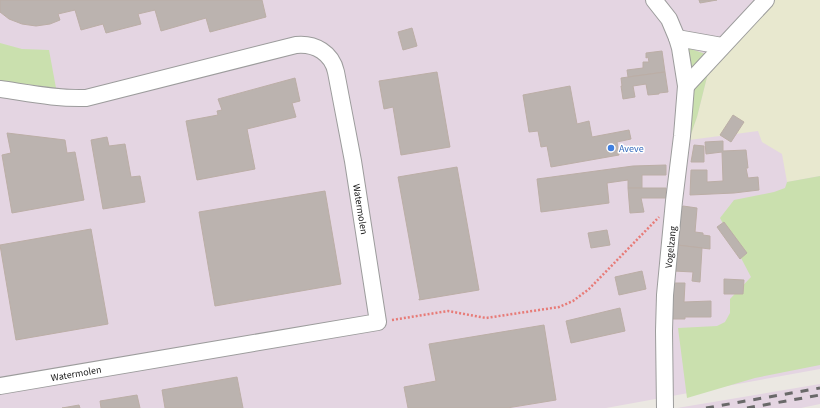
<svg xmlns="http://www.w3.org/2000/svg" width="820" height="408" viewBox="0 0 820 408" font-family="'Source Sans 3',sans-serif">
	<rect width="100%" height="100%" fill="#ebe8e2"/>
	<!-- industrial -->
	<g fill="#e4d5e2">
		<path d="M0 0H820V369L606 408H0Z"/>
		<path d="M820 384V404L801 408H677Z"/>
	</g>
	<!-- farmland -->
	<path fill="#e8e8cf" d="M774 0H820V176L787 182 782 154 762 142 758 131 689 140 697 117 707 77 710 67Z"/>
	<!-- grass -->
	<g fill="#cae0ae">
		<path d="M0 43 22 49 49 50 56 88 0 81Z"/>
		<path d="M688 48 706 54 691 70V68Z"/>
		<path d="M710 67 707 77 697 117 689 140 691 88Z"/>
		<path d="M820 176V365L755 378 687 398 678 328 717 326 725 322 730 313V299L751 277 720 218 734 200 774 192 785 188 787 182Z"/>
	</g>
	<!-- building -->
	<g fill="#bbb3af" stroke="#bbaea6">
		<path d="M0 0H262L266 17 210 32 206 18 161 31 155 10 138 14 141 24 106 33 103 24 81 30 75 10 58 14 60 20 50 24 36 26 22 24 9 19 0 12Z"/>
		<path d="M699 0H717L700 3Z"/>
		<path d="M412 28 417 46 403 50 398 32Z"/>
		<path d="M662 51 665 72 628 77 627 70 643 68V62H649L648 57 646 58V53Z"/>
		<path d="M437 72 450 147 401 155 393 107 384 109 379 81Z"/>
		<path d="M665 72 668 92 659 93V94L648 95 646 84 633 86 635 97 623 99 621 86H622L621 78Z"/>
		<path d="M295 78 300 101 292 103 296 117 247 129 255 169 197 180 186 121 218 115 217 111 222 110 218 99Z"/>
		<path d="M570 86 577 124 589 121 592 137 629 130 631 139 617 142 619 155 551 167 547 146 541 147 538 131 529 132 523 95Z"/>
		<path d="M733 115 744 122 731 142 720 135Z"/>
		<path d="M7 133 65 140 67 153 75 152 84 200 12 213 2 155 11 153Z"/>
		<path d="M107 137 109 146 125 144 131 177 140 176 145 202 103 209 91 140Z"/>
		<path d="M723 141V151L746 150 748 168H746L748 178 758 177 759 190 734 193 690 195 691 170H707V182L723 181 722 152 706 154 705 142Z"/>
		<path d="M694 145 704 146V162H691Z"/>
		<path d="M666 165V175H642V188H628V180L607 183 609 203 541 212 537 179 633 166Z"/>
		<path d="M457 167 479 290 419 300V299H420L398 177Z"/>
		<path d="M628 188H666V198H641L644 212 630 213Z"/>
		<path d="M325 191 341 284 215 306 199 212Z"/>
		<path d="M683 206 697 208 695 232 703 233V235L710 236V249L677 245 681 208Z"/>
		<path d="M724 222 747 253 740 259 717 227Z"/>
		<path d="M91 229 108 324 16 340 0 245Z"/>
		<path d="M607 230 610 245 591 248 588 233Z"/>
		<path d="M677 245 702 248 700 282 692 281 693 272 674 271Z"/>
		<path d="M642 271 646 289 619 295 615 277Z"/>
		<path d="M724 279 744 280 743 294H724Z"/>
		<path d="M673 283H685L684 302 711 301V317H685V319H673L672 305Z"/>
		<path d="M620 308 625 331 571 343 566 321Z"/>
		<path d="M544 325 556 400 507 408H408L404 387 436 381 429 344Z"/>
		<path d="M237 377 243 408H165L162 390Z"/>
		<path d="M137 395 140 408H101L100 401Z"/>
		<path d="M79 405 80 408H62Z"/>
	</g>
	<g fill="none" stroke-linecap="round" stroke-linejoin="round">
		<defs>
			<g id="minor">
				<path d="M654 0 669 19 677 38 680 48 686 86 682 136 674 201 665 295 664 331 665 408"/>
				<path d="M677 38 722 46"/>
				<path d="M686 86 766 0"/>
				<path d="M0 89C28 93 57 99 86 98L296 45C315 43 332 53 336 72L353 161 378 322 0 386"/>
			</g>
		</defs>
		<!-- minor casing -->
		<use href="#minor" stroke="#9c9c9c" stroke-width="18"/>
		<!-- path -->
		<path stroke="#e77b77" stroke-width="2.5" stroke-dasharray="2 2" stroke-linecap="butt" d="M392 320 448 311 486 318 559 307 573 301 589 289 659 217"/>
		<!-- minor -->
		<use href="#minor" stroke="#fff" stroke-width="16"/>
		<!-- rail -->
		<g stroke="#696969" stroke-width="3" stroke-dasharray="8 8" stroke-linecap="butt">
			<path d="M706 408 820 388"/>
			<path d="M747 408 820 395"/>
		</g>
	</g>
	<!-- markers -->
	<circle fill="#3f7fe0" stroke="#fff" stroke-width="1.5" cx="611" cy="148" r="4"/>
	<g text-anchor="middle" stroke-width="3" stroke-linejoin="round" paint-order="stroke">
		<!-- shop labels -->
		<g font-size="10" fill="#366cbe" stroke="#fff" text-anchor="start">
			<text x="619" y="152">Aveve</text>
		</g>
		<!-- street labels -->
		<g font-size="10" fill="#1b1b1b" stroke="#fff">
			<text transform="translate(361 209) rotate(81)" y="4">Watermolen</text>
			<text transform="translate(670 247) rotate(-84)" y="4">Vogelzang</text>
			<text transform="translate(76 373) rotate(-10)" y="4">Watermolen</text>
		</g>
	</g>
</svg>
